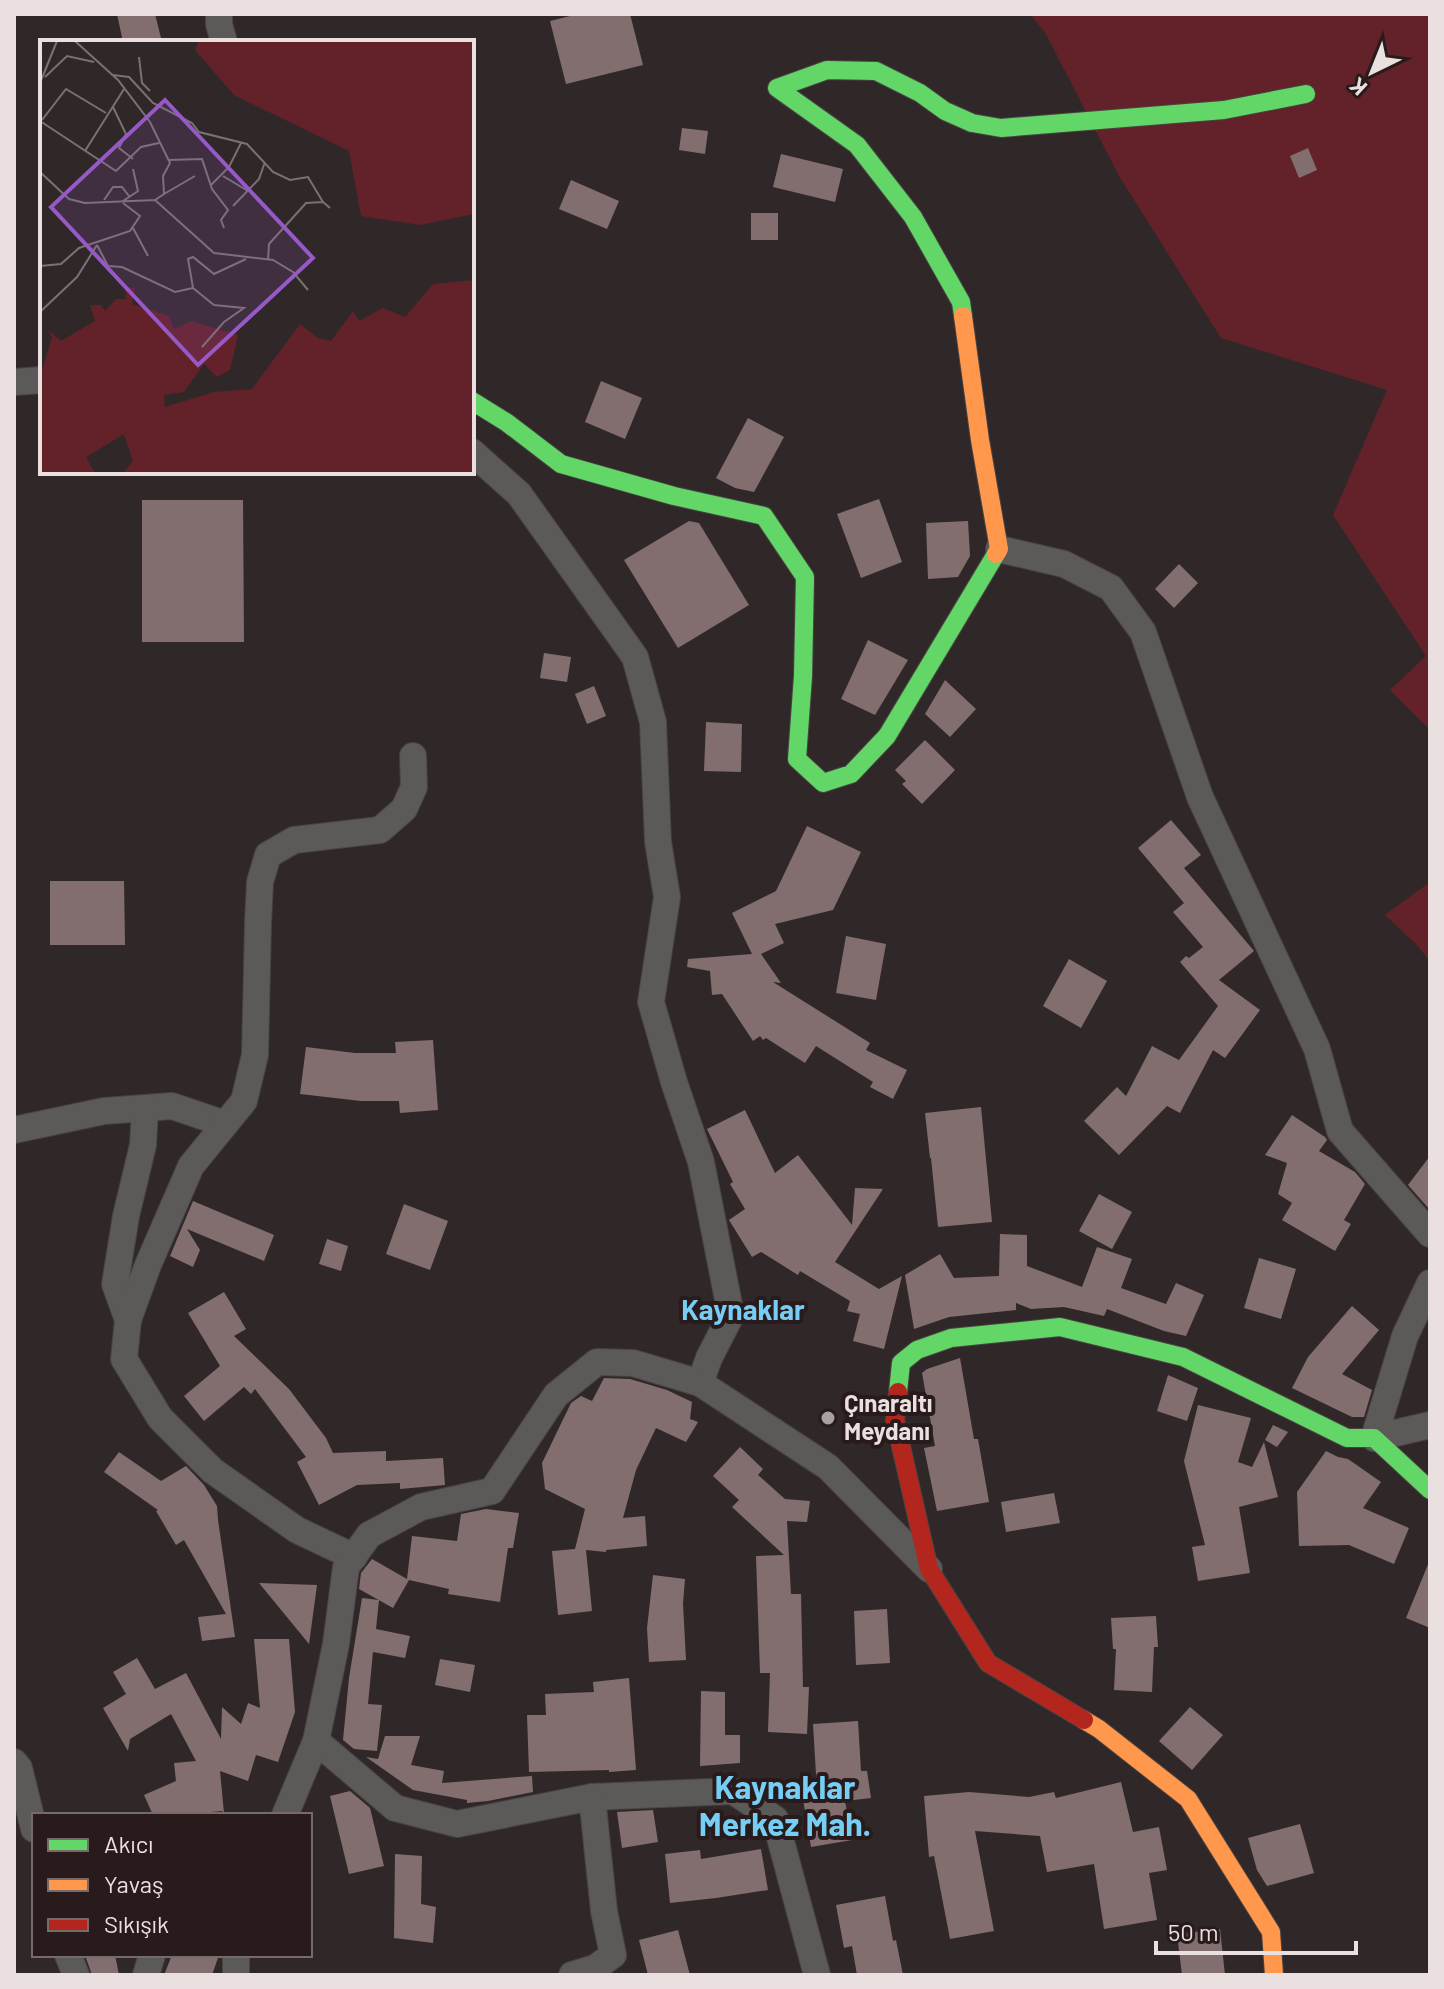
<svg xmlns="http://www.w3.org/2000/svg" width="1444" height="1989" viewBox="0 0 1444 1989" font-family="Barlow,sans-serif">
	<rect width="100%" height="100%" fill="#302828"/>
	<!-- green -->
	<g fill="#632229">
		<path d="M1030 14H1430V730L1390 690 1426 656 1333 515 1387 390 1221 338 1119 176 1046 34Z"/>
		<path d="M1430 882V962L1418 946 1385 915Z"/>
	</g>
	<!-- building -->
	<g fill="#836e6f">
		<path d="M117 14H155L162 42H123Z"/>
		<path d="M578 14H630L643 65 566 84 550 21Z"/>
		<path d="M682 128 708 131 705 154 679 150Z"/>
		<path d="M1308 148 1317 170 1299 178 1290 156Z"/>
		<path d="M781 154 843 169 835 202 773 187Z"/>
		<path d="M571 180 619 201 607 229 559 209Z"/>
		<rect x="751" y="213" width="27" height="27"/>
		<path d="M601 381 642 398 625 439 585 422Z"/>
		<path d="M748 418 784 437 754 492 735 488 716 478Z"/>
		<path d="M879 499 902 562 861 578 837 514Z"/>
		<path d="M142 500H243L244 642H142Z"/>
		<path d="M689 521 699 523 749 605 678 648 624 560Z"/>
		<path d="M968 521 970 556 958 577 928 579 926 523Z"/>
		<path d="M1179 564 1198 583 1174 608 1155 589Z"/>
		<path d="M868 640 908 660 875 715 841 699Z"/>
		<path d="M544 653 571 657 567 682 540 678Z"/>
		<path d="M945 680 976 709 950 737 925 714Z"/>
		<path d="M594 686 606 716 587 724 575 694Z"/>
		<path d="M706 722 742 724 741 772 704 771Z"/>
		<path d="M925 740 955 770 922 804 902 784 906 781 895 770Z"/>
		<path d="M1171 820 1201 855 1184 868 1254 951 1219 980 1260 1010 1225 1058 1213 1050 1180 1113 1167 1106 1119 1155 1084 1121 1117 1087 1126 1096 1152 1046 1179 1060 1218 1006 1180 962 1186 956 1189 958 1203 947 1173 912 1184 903 1138 848Z"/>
		<path d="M807 826 861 852 833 910 775 924 784 943 761 954 781 983 773 982 870 1043 866 1050 907 1070 893 1099 870 1087 873 1082 816 1046 805 1063 766 1038 763 1040 760 1036 753 1041 722 994 712 995 710 971 687 967 688 959 752 954 732 913 776 891Z"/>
		<path d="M50 881H124L125 945H50Z"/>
		<path d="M846 936 886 944 876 1000 836 993Z"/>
		<path d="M1069 959 1107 981 1081 1028 1043 1006Z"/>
		<path d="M433 1040 438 1110 400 1113 399 1101H361L300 1094 306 1047 355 1053H396L395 1042Z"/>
		<path d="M981 1107 992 1222 938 1227 931 1158H930L925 1113Z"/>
		<path d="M745 1110 775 1173 798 1155 852 1225 855 1188 883 1189 835 1262 879 1289 902 1276 884 1349 853 1341 860 1314 847 1311 850 1301 800 1271 798 1275 761 1252 752 1257 729 1220 745 1209 730 1184 733 1182 707 1129Z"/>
		<path d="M1292 1115 1325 1137 1327 1140 1319 1151 1355 1172 1365 1184 1344 1220 1351 1224 1335 1251 1282 1220 1292 1203 1278 1194 1287 1163 1265 1155Z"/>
		<path d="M1430 1156V1210L1408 1185Z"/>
		<path d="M1099 1194 1132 1212 1112 1249 1079 1231Z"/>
		<path d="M193 1201 274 1235 264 1261 187 1229 200 1250 193 1267 170 1256Z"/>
		<path d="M404 1204 448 1221 430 1270 386 1254Z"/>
		<path d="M1000 1234 1027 1235V1266L1082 1287 1097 1247 1132 1259 1121 1288 1166 1304 1176 1283 1204 1295 1186 1336 1164 1331 1107 1309 1104 1316 1064 1307 1031 1309 1016 1303V1310L949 1317 914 1329 905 1275 940 1254 954 1278 999 1276Z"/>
		<path d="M327 1239 348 1246 341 1271 319 1264Z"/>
		<path d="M1259 1258 1296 1269 1281 1319 1244 1308Z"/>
		<path d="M224 1292 246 1329 234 1336 289 1389 326 1438 333 1453 386 1451V1461L443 1458 445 1485 400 1489V1483L357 1485 319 1505 297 1462 306 1457 255 1389 251 1394 244 1387 204 1421 184 1396 220 1366 188 1313Z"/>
		<path d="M1352 1306 1379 1330 1342 1374 1372 1390 1364 1417H1352L1292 1388 1308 1357Z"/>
		<path d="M960 1358 974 1439H978L989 1502 937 1511 924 1448 935 1446 922 1373 927 1369Z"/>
		<path d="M1168 1375 1198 1388 1187 1421 1157 1411Z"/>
		<path d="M604 1378 630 1379 667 1390 692 1402 690 1419 698 1422 686 1442 656 1428 636 1470 623 1518 645 1516 647 1546 606 1550V1552L586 1550 592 1611 558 1615 552 1551 575 1549 585 1509 545 1489 542 1463 571 1403 581 1396 592 1401Z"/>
		<path d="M1198 1405 1251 1418 1238 1462 1252 1467 1264 1442 1278 1497 1239 1507 1250 1573 1198 1581 1192 1547 1205 1545 1184 1461Z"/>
		<path d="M1273 1425 1288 1432 1277 1447 1265 1440Z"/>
		<path d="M740 1447 763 1469 758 1475 785 1499 810 1501 807 1522 787 1521 791 1594H801L803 1687H809L807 1734 768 1732 770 1673H760L756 1556 784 1555 732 1507 739 1500 713 1476Z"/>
		<path d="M1326 1451 1338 1457 1348 1459 1381 1482 1363 1508 1409 1528 1394 1564 1349 1545 1299 1546 1297 1492Z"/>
		<path d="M119 1452 161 1481 186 1466 204 1485 217 1506 218 1520 235 1637 202 1641 198 1617 226 1614 184 1540 176 1545 156 1511 158 1510 104 1472Z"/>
		<path d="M1054 1493 1060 1523 1006 1532 1001 1502Z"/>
		<path d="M486 1509 519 1513 513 1548H508L500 1602 448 1594 449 1589 409 1580 393 1608 359 1589 361 1573 372 1559 407 1579 412 1536 457 1541 461 1514Z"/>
		<path d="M1429 1562H1430V1628L1406 1618Z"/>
		<path d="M653 1575 685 1579 683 1604 686 1660 649 1662 647 1628Z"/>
		<path d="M259 1583 317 1585 309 1644Z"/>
		<path d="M362 1598 379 1600 376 1629 410 1636 405 1658 373 1652 368 1704 382 1705 377 1751 354 1749 343 1740 349 1678Z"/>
		<path d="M887 1609 890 1663 856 1665 854 1611Z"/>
		<path d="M1156 1616 1158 1647H1154L1152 1692 1114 1690 1116 1649H1113L1111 1618Z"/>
		<path d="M254 1639H289L295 1712 278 1762 256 1755 248 1781 220 1771 224 1813 222 1811 177 1815H153L144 1795 176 1781 174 1763 196 1761 171 1714 130 1739 128 1751 103 1708 126 1694 113 1672 137 1658 155 1689 186 1673 221 1739 222 1707 241 1724 248 1703 260 1708Z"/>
		<path d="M440 1659 475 1665 470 1692 435 1685Z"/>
		<path d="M629 1678 636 1770 609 1772V1770L529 1772 527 1715H546L545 1694 594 1692 593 1682Z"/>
		<path d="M701 1691 725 1692V1735H740V1763L700 1766Z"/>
		<path d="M1190 1707 1223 1735 1192 1770 1159 1741Z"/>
		<path d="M858 1721 861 1771H867L871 1798 845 1801 852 1840 811 1847 802 1793 817 1791 813 1724Z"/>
		<path d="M385 1736H420L411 1765 444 1771 442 1783 532 1776 533 1792 488 1801 467 1803V1800L413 1790 366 1757 378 1759Z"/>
		<path d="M1121 1782 1133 1832 1159 1827 1167 1870 1149 1873 1157 1920 1104 1929 1094 1864 1047 1872 1040 1836 975 1831 994 1931 950 1939 934 1856 929 1857 924 1796 969 1792 1029 1797 1054 1792 1056 1798Z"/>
		<path d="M350 1791 370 1808 384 1866 349 1874 330 1796Z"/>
		<path d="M653 1810 658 1842 622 1848 617 1812Z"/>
		<path d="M1300 1824 1314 1873 1267 1886 1257 1870 1248 1838Z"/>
		<path d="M761 1849 768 1890 716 1898 670 1903 665 1854 700 1850 701 1859Z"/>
		<path d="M395 1854 422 1856 421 1904 436 1907 433 1943 394 1938Z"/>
		<path d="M885 1896 893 1941 896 1940 903 1975H857L852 1946 844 1948 836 1905Z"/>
		<path d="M1220 1929 1225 1975H1182L1177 1934Z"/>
		<path d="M678 1930 690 1975H648L639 1940Z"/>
		<path d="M85 1955H115L119 1975H92Z"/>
		<path d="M172 1955H219L212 1975H164Z"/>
	</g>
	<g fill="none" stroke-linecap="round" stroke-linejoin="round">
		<defs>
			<g id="street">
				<path d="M219 14V24L224 42"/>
				<path d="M14 382 42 380"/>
				<path d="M472 452 519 494 635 657 653 722 658 842 667 897 651 1002 674 1082 701 1162 731 1315 709 1358 700 1383 828 1467 929 1569"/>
				<path d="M999 549 1064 564 1111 588 1143 632 1200 797 1317 1049 1340 1131 1430 1234"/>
				<path d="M14 1130 104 1111 172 1106 225 1124"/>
				<path d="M1430 1283 1405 1336 1374 1438 1430 1425"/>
				<path d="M128 1320 115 1284 126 1216 143 1145 145 1108"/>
				<path d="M354 1557 297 1530 213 1471 160 1418 124 1359 128 1320 148 1265 191 1166 244 1101 255 1055 258 923 260 882 268 855 294 840 380 830 404 809 414 787 413 756"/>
				<path d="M316 1741 395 1808 457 1824 592 1797 733 1791 775 1819 817 1975"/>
				<path d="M14 1762 19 1768 34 1829"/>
				<path d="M285 1815 316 1741 336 1644 346 1567 369 1535 421 1507 492 1491 556 1395 597 1362 633 1363 700 1383"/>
				<path d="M68 1955 76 1975"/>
				<path d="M236 1955V1975"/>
				<path d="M146 1975 152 1955"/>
				<path d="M572 1975 595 1968 613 1955 604 1911 592 1797"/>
			</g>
			<g id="fast">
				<path d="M963 316 961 302 913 217 857 145 777 88 827 70 876 71 920 93 945 111 972 123 1001 128 1224 110 1306 94"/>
				<path d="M472 401 506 422 561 464 674 496 764 516 805 577 803 676 797 759 823 783 851 774 887 736 996 554"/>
				<path d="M898 1392 901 1363 917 1350 951 1338 1060 1327 1183 1357 1347 1438H1374L1430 1490"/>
			</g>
			<g id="slow">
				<path d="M963 316 980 440 999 549 996 554"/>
				<path d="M1084 1720 1099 1729 1188 1799 1271 1932 1274 1975"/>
			</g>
			<path id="jam" d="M898 1392 895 1420 929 1569 988 1663 1084 1720"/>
		</defs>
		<!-- street casing -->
		<use href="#street" stroke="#494343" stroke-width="28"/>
		<!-- fast casing -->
		<use href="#fast" stroke="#494343" stroke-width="20"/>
		<!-- slow casing -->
		<use href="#slow" stroke="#494343" stroke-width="20"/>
		<!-- jam casing -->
		<use href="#jam" stroke="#494343" stroke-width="20"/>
		<!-- street -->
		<use href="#street" stroke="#5c5959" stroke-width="26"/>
		<!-- fast -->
		<use href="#fast" stroke="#63d668" stroke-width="18"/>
		<!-- slow -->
		<use href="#slow" stroke="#ff974d" stroke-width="18"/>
		<!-- jam -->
		<use href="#jam" stroke="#b3261e" stroke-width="18"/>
	</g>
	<!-- markers -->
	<circle fill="#a9a0a0" stroke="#291b1c" stroke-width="3" cx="828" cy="1418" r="8"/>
	<g text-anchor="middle" stroke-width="8" stroke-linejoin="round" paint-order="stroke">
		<!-- poi labels -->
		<g font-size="24" font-weight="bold" fill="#eae0e0" stroke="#291b1c" text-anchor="start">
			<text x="844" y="1412">Çınaraltı<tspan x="844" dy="28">Meydanı</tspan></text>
		</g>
		<!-- quarter labels -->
		<g font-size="28" font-weight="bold" fill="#76cef4" stroke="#291b1c">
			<text x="743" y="1320">Kaynaklar</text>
		</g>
		<!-- district labels -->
		<g font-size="32" font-weight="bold" fill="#76cef4" stroke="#291b1c">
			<text x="785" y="1799">Kaynaklar<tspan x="785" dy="37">Merkez Mah.</tspan></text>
		</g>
	</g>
	<!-- overview -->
	<g transform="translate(40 40)">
		<rect width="434" height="434" fill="#302828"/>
		<path d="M159 1H434V174L380 185 321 176 309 111 194 55 155 10ZM434 240V433H83L93 421 84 394 46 417 55 433H0V338L12 297 8 290 21 301 55 281 50 265H61L65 271 76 259H86L85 247 95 248 92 264 129 276 134 289 151 281 198 295 190 330 177 337 164 324 144 352 124 355 125 367 174 352 212 349 260 284 278 298 291 301 313 271 319 281 343 268 365 277 393 244Z" fill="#632229"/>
		<path fill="none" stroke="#7a7272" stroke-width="2" d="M35 1 78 40 110 82 130 123 123 136 124 154 115 160M99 17 102 43 110 51M73 35 89 37 113 63 152 83 159 92 207 104 233 132 250 140 268 137 283 162M5 37 27 16 54 22M0 43 17 1M73 67 86 94 79 108 93 119M2 80 26 49 66 73M0 81 76 131 101 107 119 103M45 111 84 49M129 120 162 119 172 149 188 170 181 180 184 188M0 132 29 159 45 163 115 160 174 213 233 220 253 232 268 250M183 136 208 151M171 145 189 127 201 103M124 154 155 136M64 160 73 147H82L89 156M83 161 98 151 93 129M193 166 219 139 225 122M93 188 108 216M57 205 68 226 82 227 135 252 153 248M228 220 229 204 266 163 283 162 290 168M0 226 21 224 39 208 90 191 100 176 83 163M0 272 37 237 57 205M162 307 184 282 204 268 174 265 153 248 148 219 153 217 174 234 206 219"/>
		<path fill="#9759c7" fill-opacity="0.15" stroke="#9759c7" stroke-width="4" d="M125 60 273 218 158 325 11 167Z"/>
		<rect width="434" height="434" fill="none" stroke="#eae0e0" stroke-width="4"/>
	</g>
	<!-- border -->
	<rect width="1444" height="1989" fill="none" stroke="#eae0e0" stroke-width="32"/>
	<!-- legend -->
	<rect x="32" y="1813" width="280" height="144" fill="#291b1c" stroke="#766a6a" stroke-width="2"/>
	<rect x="48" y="1839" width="40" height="12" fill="#63d668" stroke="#766a6a" stroke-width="2"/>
	<text x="104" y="1853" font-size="24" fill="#eae0e0">Akıcı</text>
	<rect x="48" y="1879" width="40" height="12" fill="#ff974d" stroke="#766a6a" stroke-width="2"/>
	<text x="104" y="1893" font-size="24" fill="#eae0e0">Yavaş</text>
	<rect x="48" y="1919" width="40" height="12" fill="#b3261e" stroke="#766a6a" stroke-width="2"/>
	<text x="104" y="1933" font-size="24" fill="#eae0e0">Sıkışık</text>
	<!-- north arrow -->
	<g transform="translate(1372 72) rotate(223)" stroke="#291b1c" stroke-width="6" paint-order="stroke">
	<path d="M0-6L14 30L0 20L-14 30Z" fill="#eae0e0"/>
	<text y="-12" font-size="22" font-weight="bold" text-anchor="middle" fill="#eae0e0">K</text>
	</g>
	<!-- scale -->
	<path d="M1156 1941v12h200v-12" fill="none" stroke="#eae0e0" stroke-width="4"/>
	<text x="1168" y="1941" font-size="24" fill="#eae0e0" stroke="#291b1c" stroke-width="6" paint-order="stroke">50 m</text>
</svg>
